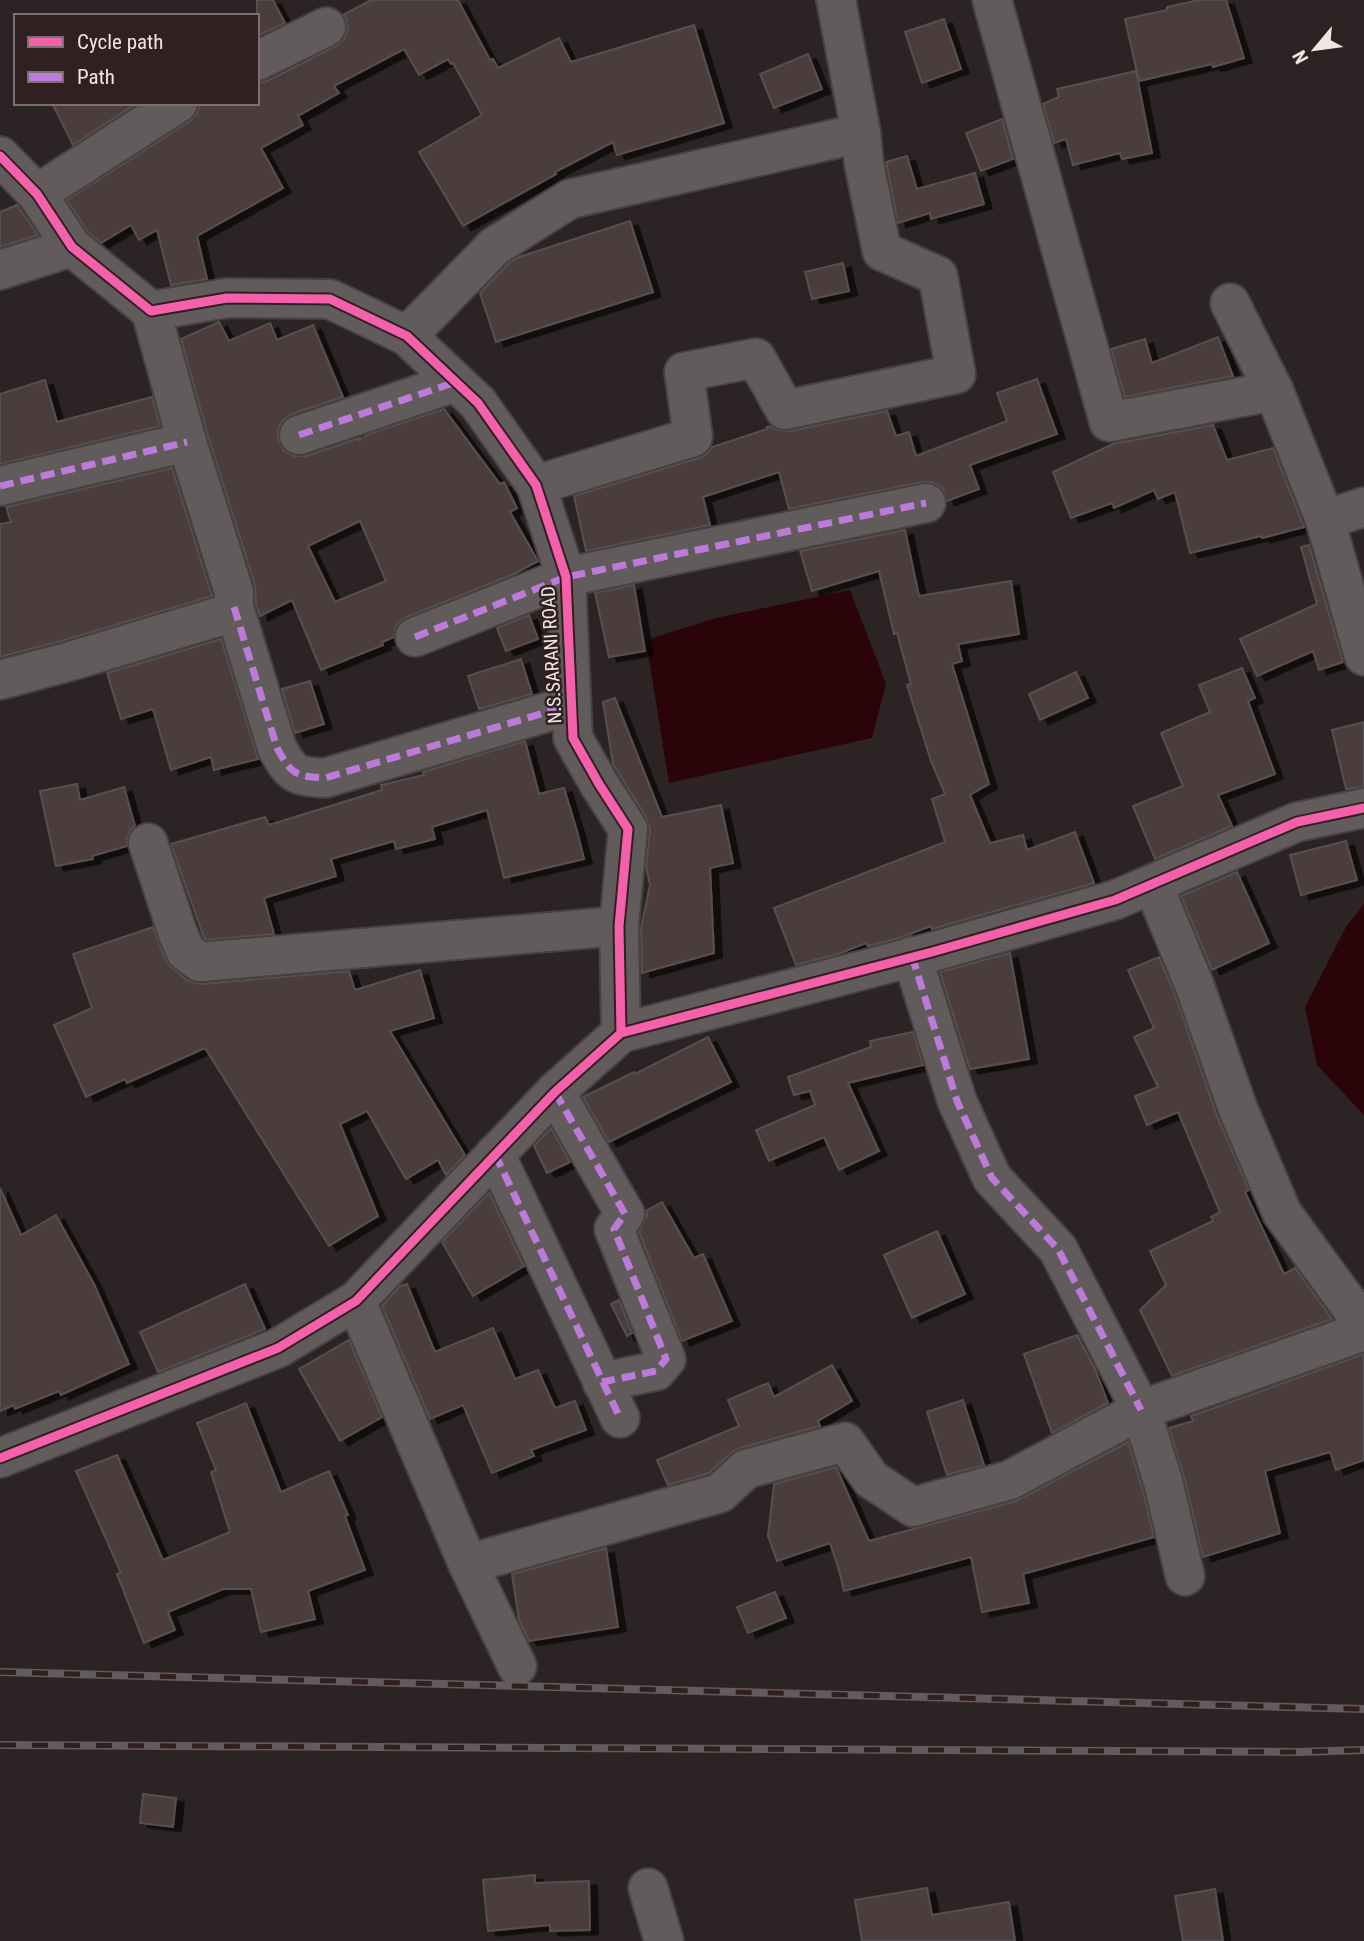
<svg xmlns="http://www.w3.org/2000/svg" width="1364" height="1941" viewBox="0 0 1364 1941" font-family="'Roboto Condensed',sans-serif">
	<defs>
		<filter id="shadow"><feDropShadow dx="8" dy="4.5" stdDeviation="0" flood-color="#0009"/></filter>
	</defs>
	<rect width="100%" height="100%" fill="#2c2424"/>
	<!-- water -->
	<g fill="#2a0409">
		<path d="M850 590 886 684 872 738 669 783 646 640 716 618Z"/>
		<path d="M1364 904V1115L1317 1065 1305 1007 1346 927Z"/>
	</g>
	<!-- building -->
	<g fill="#4c3e3e" stroke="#575050" stroke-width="2" fill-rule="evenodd" filter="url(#shadow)">
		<path d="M257 0H273L285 23 257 36Z"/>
		<path d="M371 0H458L490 60 493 59 498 68 559 38 571 62 694 25 724 123 617 155 613 142 555 172 556 174 463 226 419 152 482 115 453 63 451 64 448 59 419 75 404 49 334 86 339 93 298 116 303 125 261 148 283 188 197 236 207 279 171 285 157 230 139 240 131 225 101 243 88 232 67 200 190 121 197 114 200 103H257V83L267 81 336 46 344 39 348 29 346 18 343 15Z"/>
		<path d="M1199 0H1226L1244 58 1213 67 1212 64 1139 81 1125 19 1167 10V7Z"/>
		<path d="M944 19 961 69 922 83 905 32Z"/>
		<path d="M808 54 822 89 774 108 760 74Z"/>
		<path d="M1136 71 1152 153 1122 159 1120 153 1073 165 1066 139 1054 143 1043 104 1059 97 1057 89Z"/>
		<path d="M52 103H137L73 145Z"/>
		<path d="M1002 119 1013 159 981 171 966 133Z"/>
		<path d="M907 156 917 189 975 173 984 204 931 219 930 213 898 223 886 162Z"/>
		<path d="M17 205 38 235 0 247V212Z"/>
		<path d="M630 221 653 292 496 342 480 293 509 263 519 257Z"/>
		<path d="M843 263 849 291 812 299 805 272Z"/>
		<path d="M219 322 229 341 270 323 277 340 313 325 343 397 292 414 282 421 278 430V441L284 451 294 456H306L360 438V440L369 434 444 409 500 484 504 482 517 508 510 512 538 561 514 574 407 617 397 624 394 637 382 642 383 645 321 670 292 600 260 616 256 604 255 585 208 436 181 339ZM360 521 386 581 335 602 308 546Z"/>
		<path d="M1218 337 1233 376 1125 397 1111 349 1145 339 1152 363Z"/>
		<path d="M1037 379 1057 434 970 465 979 489 947 501 942 488 932 482H922L789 509 779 472 703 497 710 525 586 551 574 496 699 458 708 453 712 447 767 429V427L771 426 777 430 790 431 887 411 896 436 909 432 916 456 1007 421 997 393Z"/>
		<path d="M45 380 57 422 152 397 160 426 0 464V394Z"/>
		<path d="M1213 425 1227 460 1273 448 1304 527 1262 538 1261 536 1190 553 1175 492 1158 499 1154 490 1114 508 1112 503 1071 518 1053 472 1113 444Z"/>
		<path d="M172 468 212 596 65 640 0 657V524L11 522 6 507Z"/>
		<path d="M905 530 919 596 1011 581 1019 634 958 644 962 661 952 664 989 784 970 795 990 843 1023 835 1027 850 1075 832 1094 883 932 929 931 926 899 938 868 946 866 943 838 954 796 965 774 908 945 842 932 799 945 794 931 761 907 685 911 684 897 633 894 634 879 571 812 591 800 551Z"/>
		<path d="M1309 545 1343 662 1319 670 1313 651 1257 676 1240 639 1317 604 1301 547Z"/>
		<path d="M634 585 645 651 609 657 595 593Z"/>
		<path d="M529 615 538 639 506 651 497 628Z"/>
		<path d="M221 639 258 759 214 770 211 757 171 770 153 709 121 719 107 673Z"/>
		<path d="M521 659 532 694 479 709 468 676Z"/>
		<path d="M1242 668 1255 698 1248 701 1275 774 1218 795 1232 826 1155 859 1133 806 1183 786 1161 733 1210 712 1199 685Z"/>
		<path d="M1076 672 1088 698 1040 720 1029 694Z"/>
		<path d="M310 681 324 724 295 733 282 689Z"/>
		<path d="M615 698 662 817 721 805 733 863 710 868 714 953 642 973 641 928 650 885 646 867 650 830 646 817 613 764 603 702Z"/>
		<path d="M1364 722V787L1346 789 1332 730Z"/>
		<path d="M525 741 539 794 564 788 577 831 584 859 504 878 487 810 432 827 435 839 396 849 394 841 331 859 336 876 264 898 274 934 206 940 204 938 171 844 265 817 269 825 382 790 381 785 424 775 423 772Z"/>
		<path d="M77 784 80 800 124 787 135 826 131 829 127 838V846L92 856 93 859 56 866 40 791Z"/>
		<path d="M1346 841 1357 880 1301 895 1290 855Z"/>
		<path d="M1237 872 1269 943 1212 970 1181 896Z"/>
		<path d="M153 927 166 961 173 969 187 980 201 984 349 971 355 990 420 970 434 1018 390 1031 465 1155 446 1175 438 1160 406 1179 367 1111 340 1124 378 1216 329 1246 205 1048 127 1083 125 1079 86 1097 54 1025 92 1008 73 954Z"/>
		<path d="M1010 953 1029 1059 970 1069 940 972Z"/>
		<path d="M1159 957 1174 992 1217 1116 1249 1190 1245 1192 1284 1274 1295 1268 1332 1319 1172 1376 1140 1310 1166 1285 1150 1251 1213 1221 1211 1217 1220 1212 1178 1112 1147 1125 1135 1096 1158 1087 1134 1037 1154 1028 1128 970Z"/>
		<path d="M913 1032 923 1065 848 1083 879 1151 839 1170 824 1137 769 1161 756 1130 815 1105 810 1091 794 1095 788 1077 871 1047 870 1041Z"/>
		<path d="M708 1037 731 1082 609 1142 583 1097 634 1072 635 1074Z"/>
		<path d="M551 1128 570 1162 547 1173 534 1146Z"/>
		<path d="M0 1188 21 1235 56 1215 94 1284 129 1364 61 1395 59 1391 15 1409 14 1405 0 1411Z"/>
		<path d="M489 1193 524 1266 473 1296 442 1242Z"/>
		<path d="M662 1202 694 1258 703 1254 732 1321 682 1341 639 1232 647 1216 646 1211Z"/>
		<path d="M937 1231 965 1294 912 1318 884 1255Z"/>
		<path d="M245 1284 265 1329 158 1372 140 1332Z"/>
		<path d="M407 1284 435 1352 493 1328 515 1379 538 1370 555 1408 575 1401 586 1430 531 1450 534 1456 492 1473 463 1405 430 1419 382 1306 400 1286Z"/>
		<path d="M619 1300 632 1333 627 1336 611 1304Z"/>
		<path d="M1077 1335 1095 1369 1108 1403 1052 1433 1024 1354Z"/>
		<path d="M349 1340 382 1417 340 1441 299 1369Z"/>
		<path d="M1364 1354V1460L1336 1470 1330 1452 1265 1471 1280 1533 1203 1557 1185 1480 1169 1428 1193 1421 1191 1416Z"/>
		<path d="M832 1365 852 1401 818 1421 820 1426 740 1448 731 1453 709 1473 668 1485 657 1460 739 1426 728 1400 768 1383 774 1397Z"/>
		<path d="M963 1400 984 1465 947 1475 927 1412Z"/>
		<path d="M246 1403 281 1492 329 1471 348 1515 345 1516 365 1570 308 1591 315 1619 261 1632 251 1589H223L168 1612 175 1630 144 1643 117 1574 121 1573 76 1471 117 1455 163 1560 230 1532 211 1472 216 1470 197 1423Z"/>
		<path d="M1128 1442 1143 1491 1154 1537 1023 1574 1029 1603 982 1612 971 1557 844 1591 839 1570 830 1543 777 1561 768 1536 774 1484 836 1467 869 1541 1016 1501Z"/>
		<path d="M606 1548 618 1627 529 1641 519 1620 512 1574Z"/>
		<path d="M775 1592 786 1618 748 1633 737 1607Z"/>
		<path d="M143 1794 176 1798 173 1827 140 1823Z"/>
		<path d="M535 1875V1883L589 1881 590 1930 550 1931V1925L488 1931 483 1880Z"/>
		<path d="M927 1888 932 1915 1009 1902 1015 1941H862L855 1900Z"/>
		<path d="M1215 1889 1223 1941H1183L1175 1896Z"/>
	</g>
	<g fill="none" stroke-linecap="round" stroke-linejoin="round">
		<defs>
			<g id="minor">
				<path d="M992 0 1109 422 1274 391"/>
				<path d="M257 61 326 27"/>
				<path d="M37 194 178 103"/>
				<path d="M0 270 72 247"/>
				<path d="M1230 303 1274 391 1325 520"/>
				<path d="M407 336 495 246 570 199 861 133 836 0"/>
				<path d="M299 435 456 382"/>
				<path d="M536 485 693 437 684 372 756 358 785 410 956 374 938 276 882 251 864 164 861 133"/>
				<path d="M0 486 187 442"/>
				<path d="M1364 507 1325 520 1364 656"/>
				<path d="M234 607 277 748C292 775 295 776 325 778L571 705"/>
				<path d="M415 637 566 577 926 503"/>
				<path d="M0 680 71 661 224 615 234 607V592L187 442 151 311"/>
				<path d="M148 843 178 934 186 952 200 962 619 926"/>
				<path d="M1153 885 1194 984 1238 1109 1282 1213 1364 1325"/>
				<path d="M912 956 957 1101 992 1178 1058 1249 1141 1410 1164 1485 1185 1576"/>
				<path d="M555 1092 625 1214 614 1229 666 1359 656 1371 602 1382"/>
				<path d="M495 1154 620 1418"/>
				<path d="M356 1301 468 1564 517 1666"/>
				<path d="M468 1564 720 1493 746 1469 845 1442 871 1479 913 1507 1010 1480 1141 1410 1364 1331"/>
				<path d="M648 1888 664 1941"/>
			</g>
			<g id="tertiary">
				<path d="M0 156 37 194 72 247 151 311 227 298 330 299 407 336 478 403 536 485 566 577 573 738 599 784 628 829 619 926 621 1033"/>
				<path d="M0 1458 278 1348 356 1301 555 1092 621 1033 932 952 1115 900 1297 822 1364 808"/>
			</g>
		</defs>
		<!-- minor casing -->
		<use href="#minor" stroke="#484141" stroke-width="42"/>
		<!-- tertiary casing -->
		<use href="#tertiary" stroke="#484141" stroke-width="42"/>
		<!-- minor -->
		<use href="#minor" stroke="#625b5b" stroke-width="38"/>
		<!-- tertiary -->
		<use href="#tertiary" stroke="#625b5b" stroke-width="38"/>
		<defs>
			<g id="rail">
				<path d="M0 1672 1364 1709"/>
				<path d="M0 1745 1299 1752 1364 1750"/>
			</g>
		</defs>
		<!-- rail casing -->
		<use href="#rail" stroke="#635b5c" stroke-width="8"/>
		<!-- rail -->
		<use href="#rail" stroke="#302021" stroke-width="5" stroke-dasharray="16" stroke-linecap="butt"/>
		<!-- quiet -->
		<g stroke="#bd7bd9" stroke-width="7" stroke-dasharray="14 7" stroke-linecap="butt">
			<path d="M299 435 456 382"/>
			<path d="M0 486 187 442"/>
			<path d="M234 607 277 748C292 775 295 776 325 778L571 705"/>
			<path d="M415 637 566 577 926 503"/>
			<path d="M912 956 957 1101 992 1178 1058 1249 1141 1410"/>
			<path d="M555 1092 625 1214 614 1229 666 1359 656 1371 602 1382"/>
			<path d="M495 1154 620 1418"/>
		</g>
		<defs>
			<g id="cycleway">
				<path d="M0 156 37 194 72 247 151 311 227 298 330 299 407 336 478 403 536 485 566 577 573 738 599 784 628 829 619 926 621 1033"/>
				<path d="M0 1458 278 1348 356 1301 555 1092 621 1033 932 952 1115 900 1297 822 1364 808"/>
			</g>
		</defs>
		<!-- cycleway casing -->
		<use href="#cycleway" stroke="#302021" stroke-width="13"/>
		<!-- cycleway -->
		<use href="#cycleway" stroke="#f560ab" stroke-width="9"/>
	</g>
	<g text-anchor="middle" stroke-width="5" stroke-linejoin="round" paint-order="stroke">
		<!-- street labels -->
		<g font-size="19" fill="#f0e5e5" stroke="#302021">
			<text transform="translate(551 655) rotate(-93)" y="7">N.S.SARANI ROAD</text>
		</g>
	</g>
	<!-- legend -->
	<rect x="14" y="14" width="245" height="91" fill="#302021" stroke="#7d6f6f" stroke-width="2"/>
	<rect x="28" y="37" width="35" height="10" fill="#f560ab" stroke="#7d6f6f" stroke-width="2"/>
	<text x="77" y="49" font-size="21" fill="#f0e5e5">Cycle path</text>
	<rect x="28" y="72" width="35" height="10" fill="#bd7bd9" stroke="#7d6f6f" stroke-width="2"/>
	<text x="77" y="84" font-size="21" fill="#f0e5e5">Path</text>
	<!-- north arrow -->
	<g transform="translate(1315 49) rotate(241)" stroke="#302021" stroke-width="5" paint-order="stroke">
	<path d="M0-5L12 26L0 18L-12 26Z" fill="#f0e5e5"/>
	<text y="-10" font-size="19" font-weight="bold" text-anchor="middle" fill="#f0e5e5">N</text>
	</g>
</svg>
